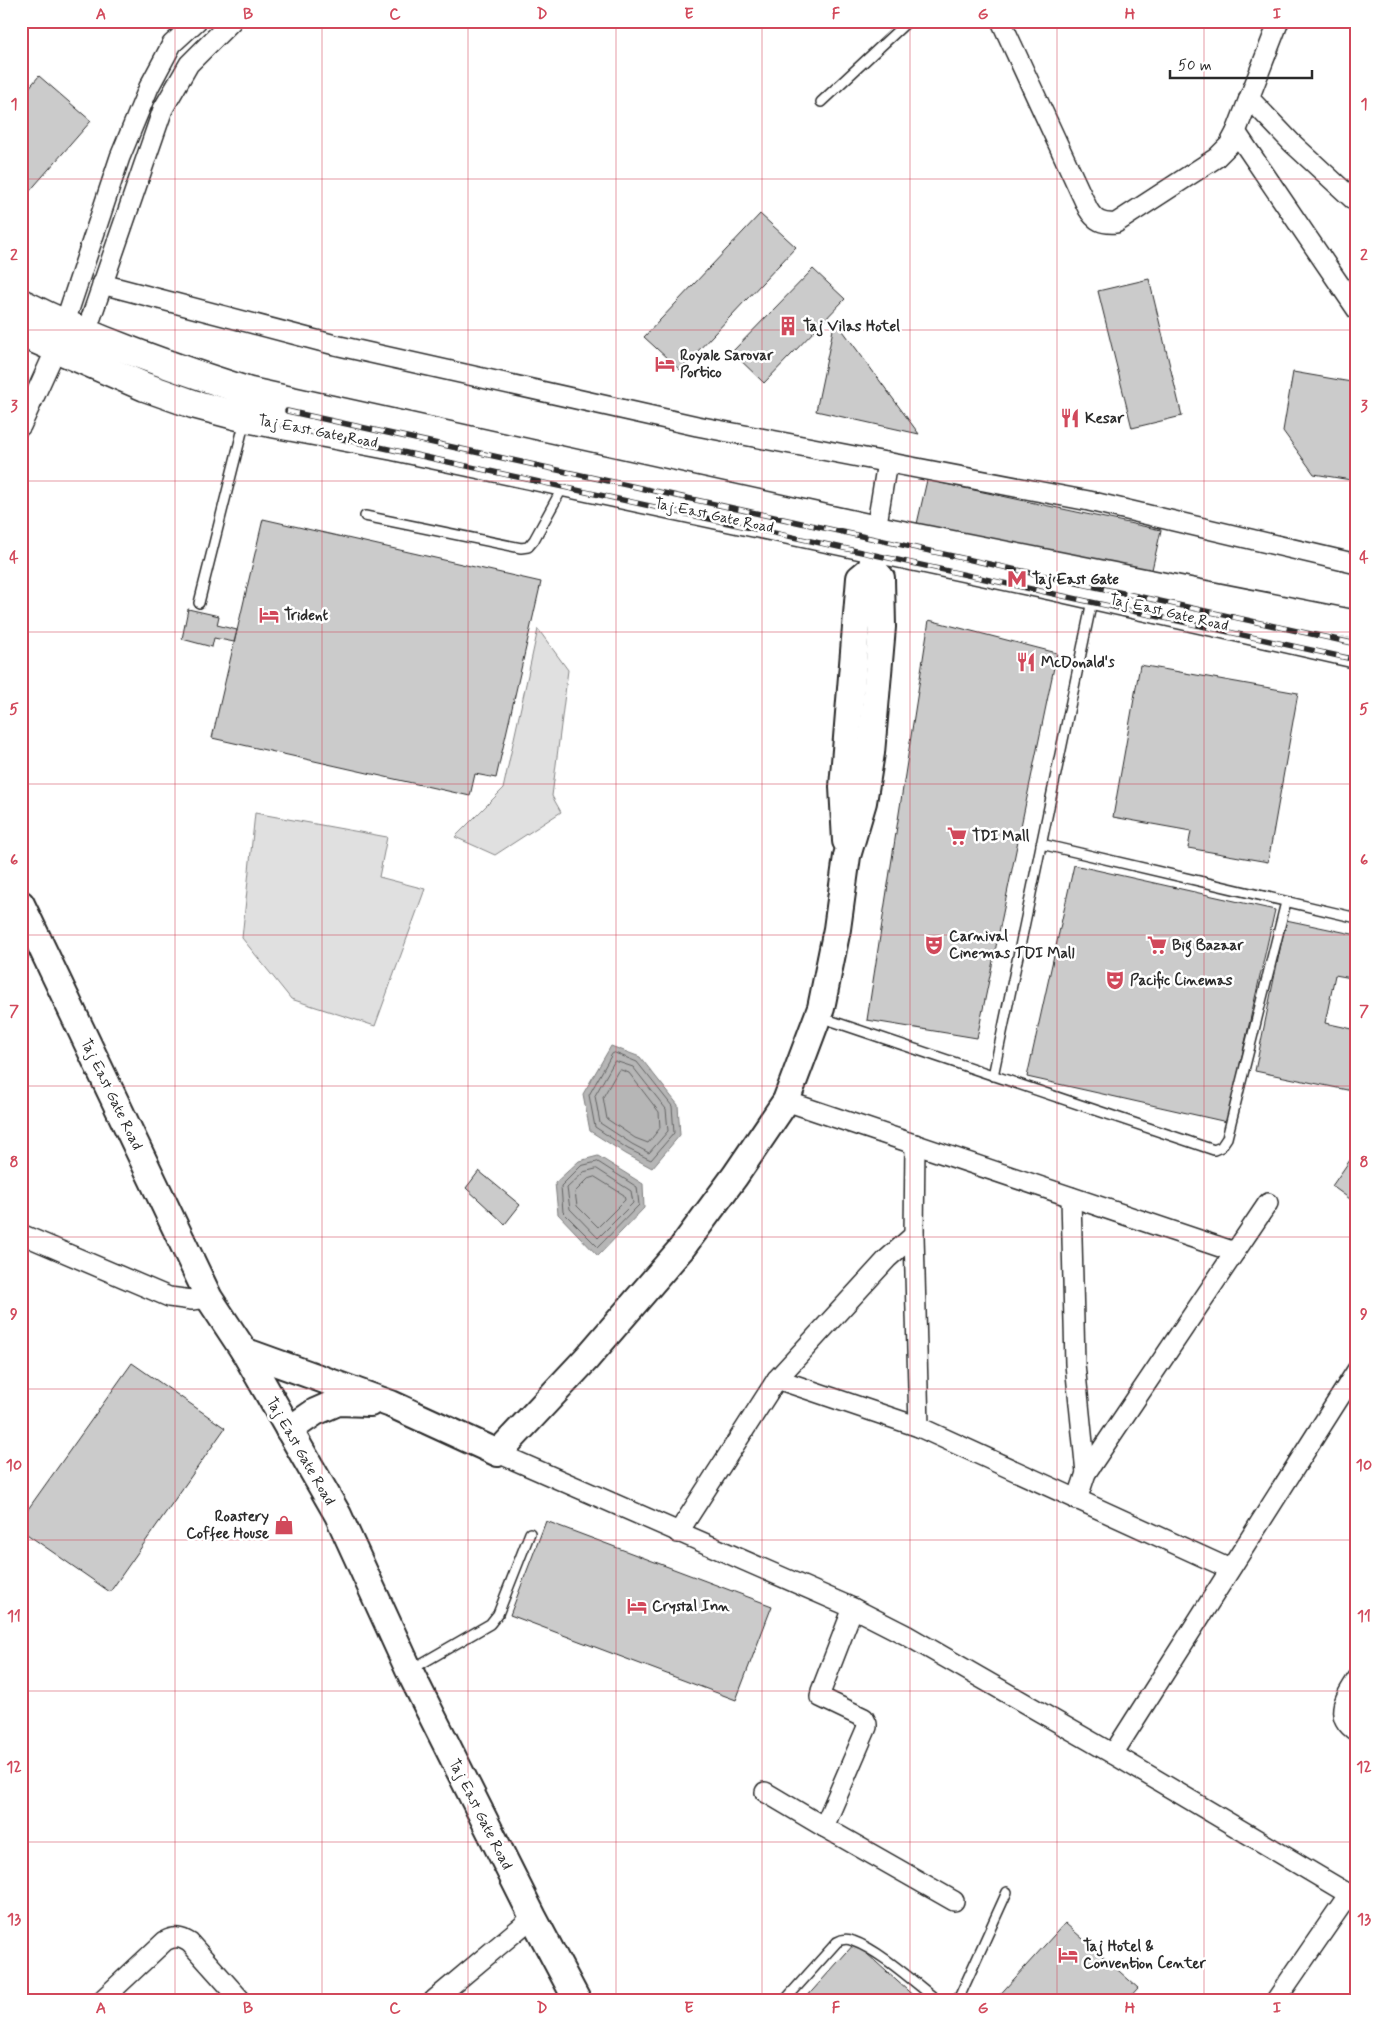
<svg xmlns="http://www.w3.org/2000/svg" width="1378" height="2021" viewBox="0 0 1378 2021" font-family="Mynerve,sans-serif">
	<rect width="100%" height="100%" fill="#fff"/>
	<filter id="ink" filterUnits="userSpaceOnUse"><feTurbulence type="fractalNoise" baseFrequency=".02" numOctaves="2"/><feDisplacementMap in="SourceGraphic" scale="10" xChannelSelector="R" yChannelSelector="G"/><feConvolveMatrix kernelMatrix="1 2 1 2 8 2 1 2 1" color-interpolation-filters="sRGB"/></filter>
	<g filter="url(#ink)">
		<!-- green -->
		<g fill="#e0e0e0" stroke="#868686">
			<path d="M538 629 568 670 552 796 561 812 495 855 455 837 503 789Z"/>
			<path d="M255 813 387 837 379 877 425 889 375 1026 291 999 242 938Z"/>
		</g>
		<!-- water -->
		<g fill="#b6b6b6" stroke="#7e7e7e">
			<path d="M611 1046 640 1057 678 1105 680 1135 652 1168 626 1154 590 1131 583 1094Z"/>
			<path d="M598 1156 643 1184 644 1208 598 1256 558 1214 555 1183 579 1161Z"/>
		</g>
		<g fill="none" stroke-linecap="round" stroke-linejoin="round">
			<!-- shore -->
			<g stroke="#636363" stroke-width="1">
				<path d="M615 1053 637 1062 672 1106 674 1133 651 1160 628 1149 595 1127 589 1095 612 1054Z"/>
				<path d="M615 1061 633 1067 666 1109 668 1131 649 1153 632 1144 600 1123 595 1096Z"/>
				<path d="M621 1070 629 1073 659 1112 660 1128 648 1143 635 1138 607 1119 603 1097 618 1071Z"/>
				<path d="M598 1162 637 1187 639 1205 598 1247 563 1212 561 1186 581 1166Z"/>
				<path d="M597 1169 631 1191 633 1203 598 1238 570 1209 567 1188 584 1172Z"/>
				<path d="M595 1177 624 1195 625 1200 598 1227 577 1206 575 1192 588 1179Z"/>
			</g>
		</g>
		<!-- building -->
		<g fill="#cbcbcb" stroke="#2b2b2b">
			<path d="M39 76 91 121 21 201V97Z"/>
			<path d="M760 214 796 247 680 370 644 337Z"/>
			<path d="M813 269 845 299 764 383 732 352Z"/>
			<path d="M1149 279 1182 416 1132 428 1098 291Z"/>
			<path d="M835 320 919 434 816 411Z"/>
			<path d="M1293 372 1357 383V481L1314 474 1283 431Z"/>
			<path d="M927 480 1161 530 1151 574 917 524Z"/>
			<path d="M263 519 541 582 496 778 475 774 470 796 212 738Z"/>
			<path d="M188 609 219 616 217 625 237 630 234 642 214 638 212 647 182 639Z"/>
			<path d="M929 620 1057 653 977 1038 867 1020Z"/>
			<path d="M1140 665 1298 693 1268 862 1188 848 1191 831 1113 817Z"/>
			<path d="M1074 865 1275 910 1227 1122 1027 1077Z"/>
			<path d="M1286 920 1357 935V979L1335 975 1325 1023 1357 1030V1092L1255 1071Z"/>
			<path d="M1357 1150V1204L1332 1186Z"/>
			<path d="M479 1171 520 1205 505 1224 466 1188Z"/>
			<path d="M132 1363 225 1428 110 1592 21 1530V1519Z"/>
			<path d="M546 1521 772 1606 736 1700 510 1615Z"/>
			<path d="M1065 1923 1138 1988 1127 2000H995Z"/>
			<path d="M855 1943 918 2000H804Z"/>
		</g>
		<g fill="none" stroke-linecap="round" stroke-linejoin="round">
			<defs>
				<g id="service">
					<path d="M821 102 908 21"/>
					<path d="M365 516 521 548 528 547 534 540 564 485"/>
					<path d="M199 603 245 420"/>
					<path d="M1041 844 1357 918"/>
					<path d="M820 1017 1214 1150 1221 1147 1227 1138 1286 902"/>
					<path d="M993 1076 1093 596"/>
					<path d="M412 1669 490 1624 498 1614 530 1533"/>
					<path d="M785 2000 837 1942C842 1939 847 1938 853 1941 879 1950 914 1982 937 2000"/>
					<path d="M958 2000 1007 1892"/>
				</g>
				<g id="minor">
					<path d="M1001 21 1088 209C1095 221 1102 224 1116 223L1216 158 1229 145 1236 132 1279 21"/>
					<path d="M1249 98 1292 143 1357 203"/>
					<path d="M1236 132 1357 310"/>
					<path d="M102 284 335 345 697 426 1089 501 1357 564"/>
					<path d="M82 344 163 109 189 64 232 21"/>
					<path d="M21 426 56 349 120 157 149 87 172 44 197 21"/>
					<path d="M876 530 887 462"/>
					<path d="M786 1101 1235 1252"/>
					<path d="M915 1144 914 1235 919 1427 1230 1569"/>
					<path d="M1071 1197 1075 1364 1086 1473"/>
					<path d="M21 1234 169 1297 192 1300 209 1298"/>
					<path d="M777 1379 919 1427"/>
					<path d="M498 1453 853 1608 906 1635 1113 1754 1357 1899"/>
					<path d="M1077 1500 1086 1473 1268 1203"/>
					<path d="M678 1533 777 1379 887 1259 914 1235"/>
					<path d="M853 1608 821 1691 820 1697 864 1718 867 1724V1727L824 1827 954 1901"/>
					<path d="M1357 1679C1345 1698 1332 1716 1357 1732"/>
					<path d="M1113 1754 1357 1370"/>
					<path d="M765 1792 824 1827"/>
					<path d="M102 2000 165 1941C175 1936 181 1937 190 1943L241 2000"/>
					<path d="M434 2000 533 1917"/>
					<path d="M1276 2000 1349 1894"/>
				</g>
				<g id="secondary">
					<path d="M846 841 843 787 860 578 872 568 874 552"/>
					<path d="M21 904 209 1298 244 1351 338 1515 409 1670 533 1917 577 2000"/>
					<path d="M244 1351 391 1404 498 1453 587 1358 681 1249 735 1176 786 1101 821 1008 837 929 847 856 863 802 871 753 882 627 881 578 872 568"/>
					<path d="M289 1430 315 1412 338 1402 370 1403"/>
				</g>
				<g id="primary">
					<path d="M21 303C94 340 172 367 250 392L876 530 1357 625"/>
					<path d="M21 333 145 387 193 404 246 418 394 446 1053 586 1357 654"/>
				</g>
			</defs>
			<!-- service casing -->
			<use href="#service" stroke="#2b2b2b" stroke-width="12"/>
			<!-- minor casing -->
			<use href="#minor" stroke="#2b2b2b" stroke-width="22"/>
			<!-- secondary casing -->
			<use href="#secondary" stroke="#2b2b2b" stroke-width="30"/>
			<!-- primary casing -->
			<use href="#primary" stroke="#2b2b2b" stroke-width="31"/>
			<!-- service -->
			<use href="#service" stroke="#fff" stroke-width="9"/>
			<!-- minor -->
			<use href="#minor" stroke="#fff" stroke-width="19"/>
			<!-- secondary -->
			<use href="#secondary" stroke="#fff" stroke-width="26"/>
			<!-- primary -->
			<use href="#primary" stroke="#fff" stroke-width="28"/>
			<defs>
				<g id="rail">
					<path d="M287 411 1357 644"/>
					<path d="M283 426 1357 660"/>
				</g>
			</defs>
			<!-- rail casing -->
			<use href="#rail" stroke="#2b2b2b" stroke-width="5.5"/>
			<!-- rail -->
			<use href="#rail" stroke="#fff" stroke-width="4" stroke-dasharray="11" stroke-linecap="butt"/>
		</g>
	</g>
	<!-- grid -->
	<path fill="none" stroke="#d1495b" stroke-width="1" stroke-opacity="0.55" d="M175 21V2000M322 21V2000M468 21V2000M616 21V2000M762 21V2000M910 21V2000M1057 21V2000M1204 21V2000M21 179H1357M21 330H1357M21 481H1357M21 632H1357M21 784H1357M21 935H1357M21 1086H1357M21 1237H1357M21 1389H1357M21 1540H1357M21 1691H1357M21 1842H1357"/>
	<!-- icons -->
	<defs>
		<symbol id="building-bare" viewBox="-9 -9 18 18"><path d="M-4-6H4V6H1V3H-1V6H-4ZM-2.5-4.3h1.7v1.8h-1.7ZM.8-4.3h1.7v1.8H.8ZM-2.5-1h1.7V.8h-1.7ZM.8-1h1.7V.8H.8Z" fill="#d1495b" stroke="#fff" stroke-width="2.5" paint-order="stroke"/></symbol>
		<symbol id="hotel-bare" viewBox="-9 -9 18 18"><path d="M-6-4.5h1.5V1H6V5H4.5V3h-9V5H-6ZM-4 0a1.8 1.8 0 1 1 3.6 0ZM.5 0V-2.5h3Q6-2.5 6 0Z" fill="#d1495b" stroke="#fff" stroke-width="2.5" paint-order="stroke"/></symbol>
		<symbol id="restaurant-bare" viewBox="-9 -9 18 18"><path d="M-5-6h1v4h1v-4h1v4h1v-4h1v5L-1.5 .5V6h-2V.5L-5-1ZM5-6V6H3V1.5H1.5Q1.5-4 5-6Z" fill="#d1495b" stroke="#fff" stroke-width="2.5" paint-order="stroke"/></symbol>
		<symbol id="metro-bare" viewBox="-9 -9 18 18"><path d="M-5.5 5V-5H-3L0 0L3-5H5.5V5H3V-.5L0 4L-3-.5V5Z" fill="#d1495b" stroke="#fff" stroke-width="2.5" paint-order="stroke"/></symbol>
		<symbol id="supermarket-bare" viewBox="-9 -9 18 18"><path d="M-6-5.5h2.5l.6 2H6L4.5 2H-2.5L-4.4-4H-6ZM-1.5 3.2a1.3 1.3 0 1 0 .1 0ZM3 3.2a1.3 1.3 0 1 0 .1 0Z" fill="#d1495b" stroke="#fff" stroke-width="2.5" paint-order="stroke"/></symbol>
		<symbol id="theatre-bare" viewBox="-9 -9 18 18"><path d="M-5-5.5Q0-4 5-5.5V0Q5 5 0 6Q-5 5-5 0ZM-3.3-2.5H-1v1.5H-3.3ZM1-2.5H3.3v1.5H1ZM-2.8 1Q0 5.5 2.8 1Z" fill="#d1495b" stroke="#fff" stroke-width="2.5" paint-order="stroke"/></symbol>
		<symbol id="shop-bare" viewBox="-9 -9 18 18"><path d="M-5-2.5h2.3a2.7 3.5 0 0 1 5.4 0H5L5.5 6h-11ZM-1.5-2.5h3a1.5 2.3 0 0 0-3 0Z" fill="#d1495b" stroke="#fff" stroke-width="2.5" paint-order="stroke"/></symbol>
	</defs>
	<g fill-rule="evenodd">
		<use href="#building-bare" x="774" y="312" width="28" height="28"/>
		<use href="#hotel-bare" x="651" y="350" width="28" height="28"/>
		<use href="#restaurant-bare" x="1056" y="404" width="28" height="28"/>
		<use href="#metro-bare" x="1003" y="565" width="28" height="28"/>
		<use href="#hotel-bare" x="255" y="601" width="28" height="28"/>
		<use href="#restaurant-bare" x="1012" y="648" width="28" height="28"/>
		<use href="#supermarket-bare" x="943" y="822" width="28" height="28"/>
		<use href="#theatre-bare" x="920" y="931" width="28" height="28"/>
		<use href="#supermarket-bare" x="1143" y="931" width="28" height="28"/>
		<use href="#theatre-bare" x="1101" y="966" width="28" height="28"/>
		<use href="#shop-bare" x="270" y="1511" width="28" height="28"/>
		<use href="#hotel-bare" x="623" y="1592" width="28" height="28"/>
		<use href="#hotel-bare" x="1054" y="1941" width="28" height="28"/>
	</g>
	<g text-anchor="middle" stroke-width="5" stroke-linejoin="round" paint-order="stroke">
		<!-- poi labels -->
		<g font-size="15" font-weight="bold" fill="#2b2b2b" stroke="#fff" text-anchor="start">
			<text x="803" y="331">Taj Vilas Hotel</text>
			<text x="680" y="360">Royale Sarovar<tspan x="680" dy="17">Portico</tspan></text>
			<text x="1085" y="423">Kesar</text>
			<text x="1032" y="584">Taj East Gate</text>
			<text x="284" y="620">Trident</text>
			<text x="1041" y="667">McDonald's</text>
			<text x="972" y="841">TDI Mall</text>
			<text x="949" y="941">Carnival<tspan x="949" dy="17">Cinemas TDI Mall</tspan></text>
			<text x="1172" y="950">Big Bazaar</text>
			<text x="1130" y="985">Pacific Cinemas</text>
			<text x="269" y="1521" text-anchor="end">Roastery<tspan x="269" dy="17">Coffee House</tspan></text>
			<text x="652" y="1611">Crystal Inn</text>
			<text x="1083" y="1951">Taj Hotel &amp;<tspan x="1083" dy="17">Convention Center</tspan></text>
		</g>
		<!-- street labels -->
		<g font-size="15" fill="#2b2b2b" stroke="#fff">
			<text transform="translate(318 431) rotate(11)" y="5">Taj East Gate Road</text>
			<text transform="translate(714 515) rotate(12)" y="5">Taj East Gate Road</text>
			<text transform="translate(1169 612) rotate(13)" y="5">Taj East Gate Road</text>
			<text transform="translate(112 1094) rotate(64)" y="5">Taj East Gate Road</text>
			<text transform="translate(301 1451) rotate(60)" y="5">Taj East Gate Road</text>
			<text transform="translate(481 1814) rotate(63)" y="5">Taj East Gate Road</text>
		</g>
	</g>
	<!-- margin -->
	<rect width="1378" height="2021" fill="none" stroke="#fff" stroke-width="55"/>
	<!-- scale -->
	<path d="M1170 70v8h142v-8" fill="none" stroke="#2b2b2b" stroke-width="2.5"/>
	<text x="1178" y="70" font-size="15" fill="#2b2b2b" stroke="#ffffff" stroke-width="4" paint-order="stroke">50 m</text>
	<rect x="28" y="28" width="1322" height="1966" fill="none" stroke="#d1495b" stroke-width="2"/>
	<g font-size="16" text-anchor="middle" font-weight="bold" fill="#d1495b">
		<text x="101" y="19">A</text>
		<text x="248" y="19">B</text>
		<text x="395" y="19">C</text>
		<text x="542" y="19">D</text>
		<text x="689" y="19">E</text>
		<text x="836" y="19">F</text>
		<text x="983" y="19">G</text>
		<text x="1130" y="19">H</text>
		<text x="1277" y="19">I</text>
		<text x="14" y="109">1</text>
		<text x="1364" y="109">1</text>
		<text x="14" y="260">2</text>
		<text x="1364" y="260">2</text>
		<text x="14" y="411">3</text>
		<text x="1364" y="411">3</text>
		<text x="14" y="562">4</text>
		<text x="1364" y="562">4</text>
		<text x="14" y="714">5</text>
		<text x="1364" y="714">5</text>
		<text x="14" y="865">6</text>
		<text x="1364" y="865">6</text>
		<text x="14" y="1016">7</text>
		<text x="1364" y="1016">7</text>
		<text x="14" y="1167">8</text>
		<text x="1364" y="1167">8</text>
		<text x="14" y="1319">9</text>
		<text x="1364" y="1319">9</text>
		<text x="14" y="1470">10</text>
		<text x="1364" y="1470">10</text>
		<text x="14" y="1621">11</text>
		<text x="1364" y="1621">11</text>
		<text x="14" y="1772">12</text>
		<text x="1364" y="1772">12</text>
		<text x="14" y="1924">13</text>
		<text x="1364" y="1924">13</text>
		<text x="101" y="2013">A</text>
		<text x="248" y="2013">B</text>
		<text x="395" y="2013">C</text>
		<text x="542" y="2013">D</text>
		<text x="689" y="2013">E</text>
		<text x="836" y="2013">F</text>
		<text x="983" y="2013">G</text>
		<text x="1130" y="2013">H</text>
		<text x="1277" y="2013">I</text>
	</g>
</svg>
